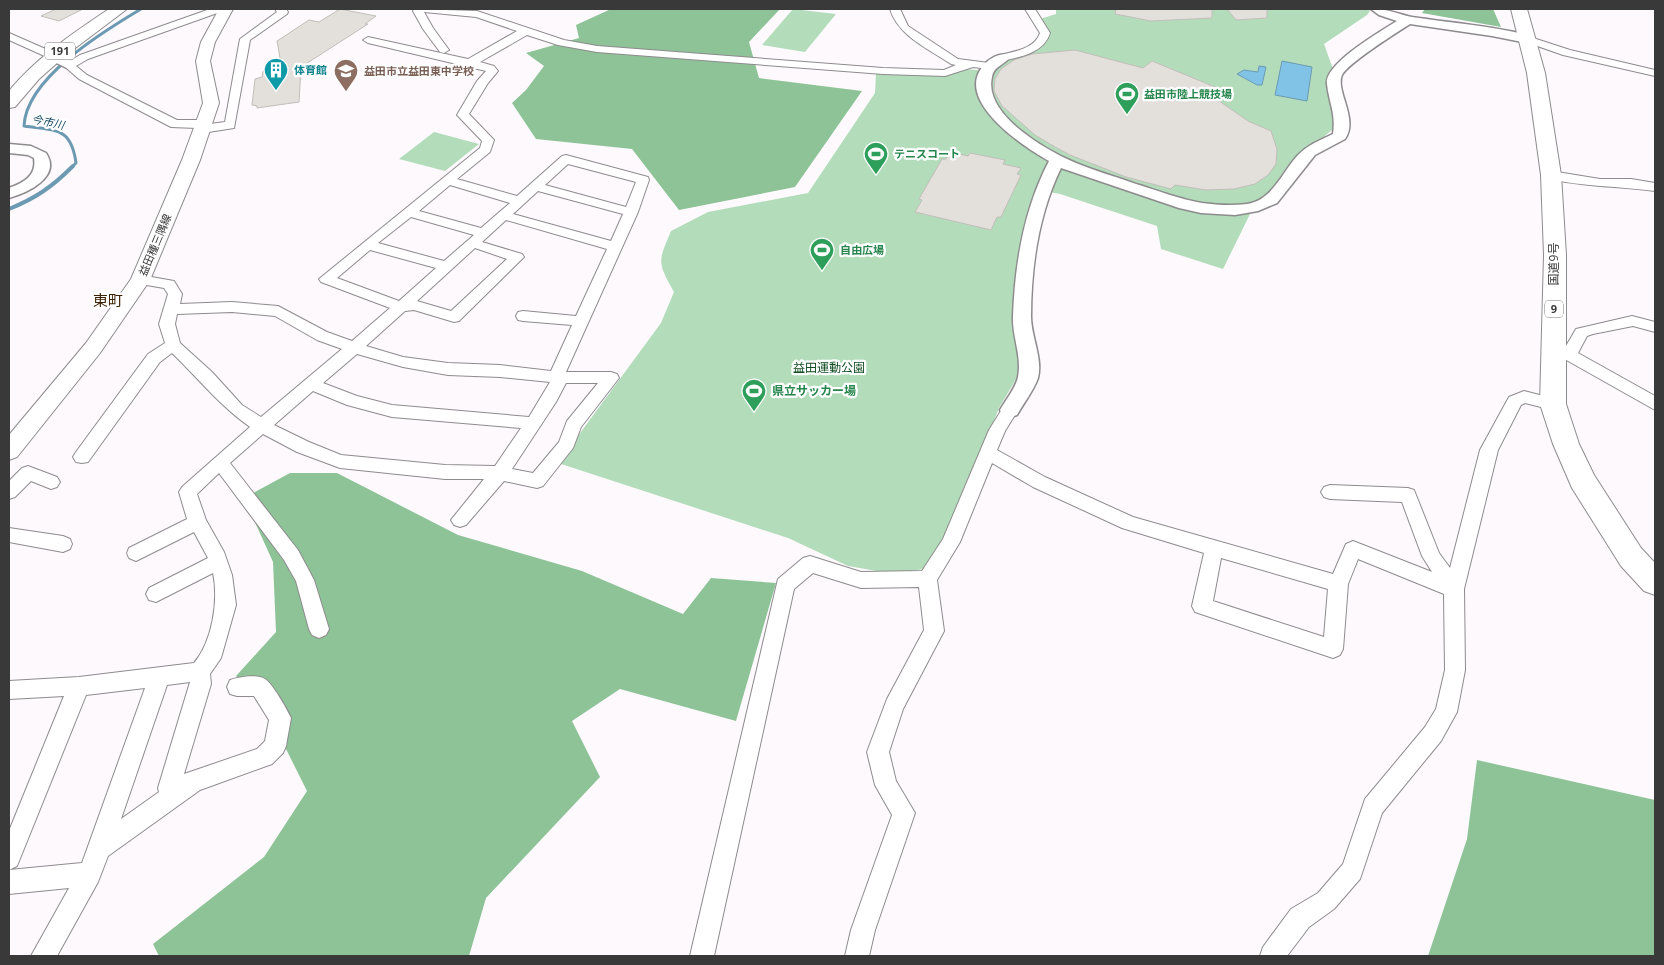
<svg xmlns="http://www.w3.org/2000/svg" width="1664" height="965" viewBox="0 0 1664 965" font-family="'Open Sans','Noto Sans JP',sans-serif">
	<rect width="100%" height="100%" fill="#fdf9fd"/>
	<!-- green -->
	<g fill="#b3dcba">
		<path d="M793 9 836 14 805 52 762 45Z"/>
		<path d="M1056 9H1368L1370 11 1367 15 1324 44 1333 69 1331 83 1334 108 1333 129 1306 152 1277 196 1253 208 1223 269 1161 249 1157 226 1060 194 1039 190 1017 281 1019 374 999 408 947 541 927 568 910 572 877 571 848 566 788 538 558 463 661 323 674 292C657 262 658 262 671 231L708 212 808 193 875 93 876 73 945 75 963 69 993 71C997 67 1001 62 1006 60 1021 52 1045 54 1049 33L1040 19 1056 14Z"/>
		<path d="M434 132 479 144 445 171 399 159Z"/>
	</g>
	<!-- forest -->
	<g fill="#8dc397">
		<path d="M611 9H780L749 42 759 78 862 91 795 187 679 210 632 149 536 139 512 103 526 90 544 66 526 53 579 38 576 25Z"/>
		<path d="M1425 9H1493L1501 27 1422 13Z"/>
		<path d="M290 473H337L458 535 582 571 683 614 711 578 776 583 736 721 620 689 572 721 600 777 486 898 469 956H159L153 944 264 857 307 791 264 705 236 676 276 632 273 562 244 498Z"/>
		<path d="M1477 760 1655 800V956H1428L1467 839Z"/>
	</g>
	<!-- water -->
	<g fill="#81c3e7" stroke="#6c9ab3">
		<path d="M1282 61 1312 67 1307 101 1275 95Z"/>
		<path d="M1259 66 1266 67 1262 85H1257L1237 74 1244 70 1258 72Z"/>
	</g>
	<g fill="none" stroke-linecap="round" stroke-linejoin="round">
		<!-- stream-far1 -->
		<path stroke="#6c9ab3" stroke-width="3" d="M72 167 76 163C71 126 55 131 24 126 26 78 104 31 141 9"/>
		<!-- stream -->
		<path stroke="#6c9ab3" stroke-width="4" d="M9 209C36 198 52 187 73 166"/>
	</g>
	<!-- building -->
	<g fill="#e3dfdb" stroke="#c2beba">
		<path d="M56 9H83L59 21 41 16Z"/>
		<path d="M340 9 376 16 365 24H368L301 67 299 102 257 108V106L252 105 255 79 262 77 263 71 282 69 277 41 309 20 319 22Z"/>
		<path d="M1116 9H1212V18L1151 21 1115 14Z"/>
		<path d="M1227 9H1267V18L1236 20Z"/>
		<path d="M1075 50 1143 68 1152 61 1220 89 1212 96 1248 121 1271 131 1277 149 1276 164 1268 175 1255 184 1234 189 1206 190 1175 185 1171 189 1126 177 1070 155 1055 147 1035 135 1002 106 994 91 995 79 1001 69 1014 60 1032 54Z"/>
		<path d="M950 152 968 156 970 153 1005 160 1003 164 1021 168 1017 174 1021 175 1001 217H997L991 230 915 212 922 200 919 199 942 159H946Z"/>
	</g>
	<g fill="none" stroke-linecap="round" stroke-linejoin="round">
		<defs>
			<g id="minor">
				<path d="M210 9H224L223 11 88 59 76 66 87 75 177 120H204L210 124 225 122 240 39 277 12 275 9H286L288 12 287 14 250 40 234 128 202 133 198 132 197 128 171 127 79 79 63 65 80 55Z"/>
				<path d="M414 9 477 11 564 40 597 46 883 68 944 70 956 65 951 64C929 49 898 36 890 9H900L908 26 958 59 989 63 995 66 989 69 973 67 945 76 883 74 597 52 558 45 527 35 480 62 494 66 498 71 488 83 469 114 494 140 490 152 457 179 517 196 562 156 566 155 648 177 649 180 638 212 566 372H611L617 374 619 378 581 427 573 448 543 486 537 488 504 481 466 525 460 527 454 525 451 520 484 479H445L340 468 297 452 263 434 230 463 298 550 314 580 329 629 326 635 319 638 312 635 309 629 296 581 284 560 219 473 197 494 206 520 224 552 232 575 236 605 221 658 210 674 211 684 184 774 257 749 265 741 269 720 254 696H237L230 694 227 687 230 680C239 677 256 674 265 679 272 683 287 709 291 718L286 746 283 753 272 764 200 790 108 856 98 882 57 956H31L69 888 9 894V870L82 863 145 688 86 695 17 866 9 870V831L64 696 9 699V681L79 677 194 663C212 642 219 601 213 573L156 602 149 600 146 594 149 588 208 558 194 532 136 561 129 558 127 553 129 548 187 519 179 492 182 487 250 427C220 406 198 378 172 353L160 362 88 462 82 463 76 462 73 457 76 452 148 354 165 343 159 324 168 294 164 288 135 283 133 280 135 277 140 275 174 281 182 294 180 304 232 302 278 306 327 332 352 341 390 308 321 282 319 279 480 148 482 141 457 115 477 81 486 71 368 43 363 40 368 37 468 59 517 31 476 17 424 12 433 28 449 50 444 53 440 52 423 29 413 11ZM568 164 636 182 626 207 545 185ZM450 185 510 203 481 228 419 211ZM538 191 623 214 611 241 513 214ZM411 217 474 235 444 261 378 243ZM506 220 607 249 576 316 523 311 518 312 516 316 518 320 523 321 572 325 551 371 500 365 448 363 403 357 366 346 405 311 414 310 454 322 459 321 524 257 522 254 482 242ZM475 248 507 259 451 311 417 301ZM370 250 436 268 399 301 337 278ZM232 312 275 316 317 340 342 349 261 417 242 405 212 372 180 343 175 324 177 314ZM357 354 403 367 448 375 500 377 550 382 529 417 392 405 357 396 323 383ZM566 383H598L567 421 559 442 533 473 512 469 556 402ZM313 391 347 405 392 417 521 428 495 466 445 465 341 455 309 442 274 425ZM190 682 158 788 159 792 121 819 167 685Z"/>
				<path d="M1025 9H1035L1050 33C1044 53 1020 57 1002 61L998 60 997 58 998 56C1013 51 1034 50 1040 33Z"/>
				<path d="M9 33 57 54 58 56 57 58H49L9 40Z"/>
				<path d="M1527 36 1570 50 1655 70V76L1563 55 1523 41 1522 39 1523 37Z"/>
				<path d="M1551 171 1600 179H1631L1655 183V191C1619 186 1582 187 1546 178L1545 175 1546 172Z"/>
				<path d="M1632 316 1655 322V332L1633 326 1593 334 1587 336 1578 353 1655 396V410L1561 357 1549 355 1546 351 1549 347 1566 346 1576 329Z"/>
				<path d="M1524 391 1559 400 1561 404 1559 408 1553 410 1525 403 1521 405 1498 450 1464 589 1465 670 1457 712 1441 741 1382 813 1360 879 1334 909 1309 927 1287 956H1260L1263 947 1291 909 1318 893 1343 864 1365 799 1425 727 1436 709 1445 670 1444 594 1358 559 1348 584 1343 649 1340 655 1333 658 1195 612 1192 606 1204 553 1122 528 1033 487 992 463 960 542 937 580 944 631 903 709 889 752 896 781 915 813 875 930 869 956H845L851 930 892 815 875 785 867 752 887 699 924 630 919 587 861 588 813 573 794 589 714 956H690L778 579 803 558 810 556 861 572 922 571 943 539 989 430 1004 406 1010 404 1016 406 1018 410 1005 431 997 450 1045 477 1133 517 1333 574 1346 544 1353 541 1432 572 1422 556 1402 502 1330 499 1324 497 1321 492 1324 487 1330 485 1408 488 1414 490 1439 553 1450 568 1480 450 1509 397ZM1221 558 1328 589 1324 637 1213 601Z"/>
				<path d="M28 466 57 477 60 482 57 487 51 489 31 481 15 497 9 499V481L22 468Z"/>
				<path d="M9 528 63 536 70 539 72 544 70 549 63 552 9 542Z"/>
			</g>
			<g id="tertiary">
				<path d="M1371 9C1386 8 1398 14 1412 17 1452 23 1492 26 1532 36L1534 39 1527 43 1492 36 1410 24C1396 33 1348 63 1342 75 1335 91 1359 119 1345 139L1315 155 1277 203 1258 211 1235 215 1201 213 1179 208 1061 168C1039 213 1031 267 1031 317 1031 336 1043 359 1038 378 1034 390 1023 404 1017 415L1010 417 1003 415 1000 410C1006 400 1016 387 1018 377 1022 356 1012 336 1013 316 1015 262 1024 209 1049 161 1024 147 954 101 983 66 989 59 998 53 1007 55L1009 58C1003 66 994 66 992 77 983 115 1047 151 1076 163 1095 171 1114 176 1133 183 1156 190 1179 199 1202 203 1217 205 1232 206 1247 204 1273 200 1282 172 1298 155 1308 145 1320 140 1333 134 1336 113 1329 103 1327 84 1324 64 1381 31 1397 21L1379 15Z"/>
				<path d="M53 52 74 62 76 65 69 69 48 59 46 56Z"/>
				<path d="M9 144 31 146 46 153C62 177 27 193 9 198V188C23 183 37 176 34 158L28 155 9 153Z"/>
			</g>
			<path id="secondary" d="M219 9H233L215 42 210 61 219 103 200 160 150 280 100 353 17 457 9 460V435L86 343 131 279 182 160 203 103 196 61 201 42Z"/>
			<g id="trunk">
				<path d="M109 9H127L66 55 39 79 15 107 9 108V91C36 58 73 33 109 9Z"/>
				<path d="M1511 9H1527L1545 73 1561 175 1566 255V404L1579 444 1594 475 1641 548 1655 563V595L1644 591 1621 566 1572 488 1553 444 1540 404 1544 255 1541 175 1527 73Z"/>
			</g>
		</defs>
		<!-- minor casing -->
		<use href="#minor" stroke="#8e8b8e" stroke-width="2"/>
		<!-- tertiary casing -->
		<use href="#tertiary" stroke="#8e8b8e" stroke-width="3"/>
		<!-- secondary casing -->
		<use href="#secondary" stroke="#8e8b8e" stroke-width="2"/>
		<!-- trunk casing -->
		<use href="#trunk" stroke="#8e8b8e" stroke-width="2"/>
		<!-- minor -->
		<use href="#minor" fill="#fff" fill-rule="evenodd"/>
		<!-- tertiary -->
		<use href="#tertiary" fill="#fff" fill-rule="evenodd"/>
		<!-- secondary -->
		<use href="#secondary" fill="#fff" fill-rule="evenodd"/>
		<!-- trunk -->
		<use href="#trunk" fill="#fff" fill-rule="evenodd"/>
	</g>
	<!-- icons -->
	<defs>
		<symbol id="building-pin" viewBox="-11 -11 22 30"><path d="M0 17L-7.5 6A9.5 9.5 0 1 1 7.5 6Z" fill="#0f9aa8" stroke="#fff"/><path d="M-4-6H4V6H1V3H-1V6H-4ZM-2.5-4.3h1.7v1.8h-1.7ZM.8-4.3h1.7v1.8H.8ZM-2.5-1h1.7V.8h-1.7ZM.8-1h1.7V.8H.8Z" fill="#fff"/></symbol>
		<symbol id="school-pin" viewBox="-11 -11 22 30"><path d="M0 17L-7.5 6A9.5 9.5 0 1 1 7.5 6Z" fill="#8d6e63" stroke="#fff"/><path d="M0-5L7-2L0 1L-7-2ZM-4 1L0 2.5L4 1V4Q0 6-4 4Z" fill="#fff"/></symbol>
		<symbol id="stadium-pin" viewBox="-11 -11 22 30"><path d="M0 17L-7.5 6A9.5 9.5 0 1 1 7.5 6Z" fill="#2e9e5b" stroke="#fff"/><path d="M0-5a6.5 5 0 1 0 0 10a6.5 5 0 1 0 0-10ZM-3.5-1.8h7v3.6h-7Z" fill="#fff"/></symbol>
	</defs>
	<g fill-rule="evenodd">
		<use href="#building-pin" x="262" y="56" width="28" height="38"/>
		<use href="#school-pin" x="332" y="57" width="28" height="38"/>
		<use href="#stadium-pin" x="1113" y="80" width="28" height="38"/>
		<use href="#stadium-pin" x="862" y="140" width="28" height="38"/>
		<use href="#stadium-pin" x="808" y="236" width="28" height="38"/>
		<use href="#stadium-pin" x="740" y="377" width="28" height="38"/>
	</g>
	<g text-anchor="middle" stroke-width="4.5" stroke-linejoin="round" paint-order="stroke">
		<!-- shield labels -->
		<g fill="#fff" stroke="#757475" stroke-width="1">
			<rect x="45" y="42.5" width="30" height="17" rx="4"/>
			<rect x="1545" y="300.5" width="18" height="17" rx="4"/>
		</g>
		<g font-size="11" font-weight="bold" fill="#3a393a">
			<text x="60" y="55">191</text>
			<text x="1554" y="313">9</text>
		</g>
		<!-- far-culture labels -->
		<g font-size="11" font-weight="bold" fill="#0d838f" stroke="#fff" text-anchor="start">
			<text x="294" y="74">体育館</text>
		</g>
		<!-- far-education labels -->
		<g font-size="11" font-weight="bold" fill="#785e54" stroke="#fff" text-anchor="start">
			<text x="364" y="75">益田市立益田東中学校</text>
		</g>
		<!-- far-leisure labels -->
		<g font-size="11" font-weight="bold" fill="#27864d" stroke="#fff" text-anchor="start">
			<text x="1144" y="98">益田市陸上競技場</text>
			<text x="894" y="158">テニスコート</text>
			<text x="840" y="254">自由広場</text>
		</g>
		<!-- far-water labels -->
		<g font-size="11" font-style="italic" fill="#174c64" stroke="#fff">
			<text transform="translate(48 122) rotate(12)" y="4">今市川</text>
		</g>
		<!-- far-street labels -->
		<g font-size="11" fill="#3a393a" stroke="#fff">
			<text transform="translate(155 245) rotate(-67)" y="4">益田種三隅線</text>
		</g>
		<!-- street labels -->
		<g font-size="12" fill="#3a393a" stroke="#fff">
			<text transform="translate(1554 264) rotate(-90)" y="4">国道9号</text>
		</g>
		<!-- park labels -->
		<g font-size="12" fill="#104c23" stroke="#fff">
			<text x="829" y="372">益田運動公園</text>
		</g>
		<!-- leisure labels -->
		<g font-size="12" font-weight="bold" fill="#27864d" stroke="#fff" text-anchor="start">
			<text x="772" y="395">県立サッカー場</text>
		</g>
		<!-- quarter labels -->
		<g font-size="15" fill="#3c2202" stroke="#fff">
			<text x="108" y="306">東町</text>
		</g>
	</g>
	<!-- border -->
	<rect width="1664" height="965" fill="none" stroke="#3a393a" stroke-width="20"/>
</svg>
